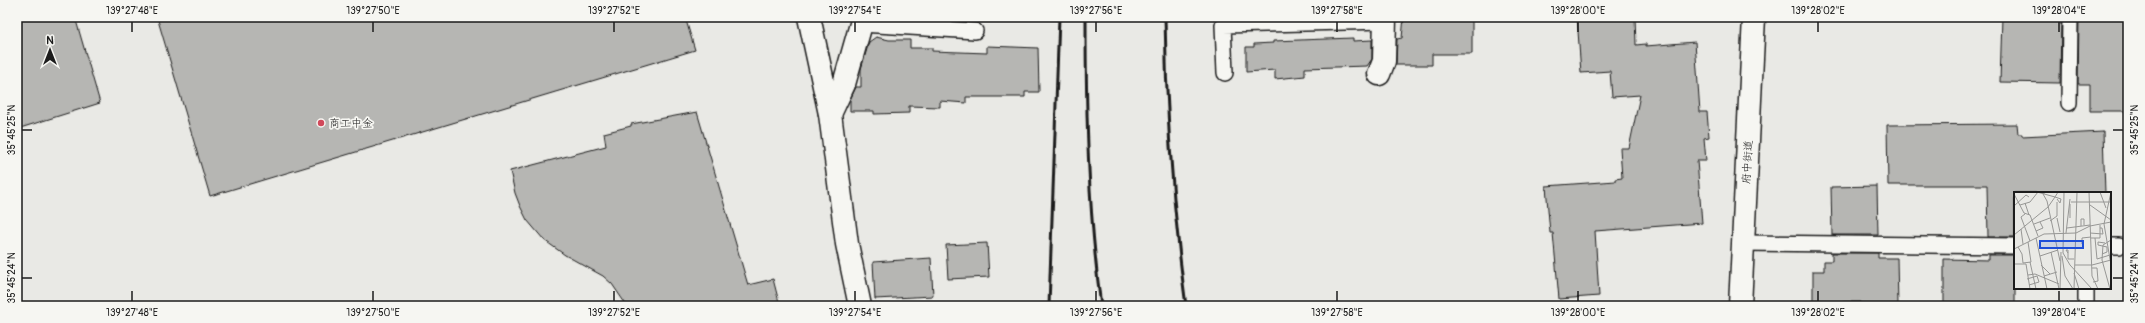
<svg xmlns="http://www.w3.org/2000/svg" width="2145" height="323" viewBox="0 0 2145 323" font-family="Pangolin,'Klee One',sans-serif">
	<rect width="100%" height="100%" fill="#e9e9e5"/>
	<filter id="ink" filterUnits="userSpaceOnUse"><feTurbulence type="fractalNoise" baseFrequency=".025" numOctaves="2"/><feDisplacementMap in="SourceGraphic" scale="8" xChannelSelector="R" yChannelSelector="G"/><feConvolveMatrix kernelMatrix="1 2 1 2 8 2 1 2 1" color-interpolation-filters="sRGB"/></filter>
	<g filter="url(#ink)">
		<!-- building -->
		<g fill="#b6b6b3" stroke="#1c1c1c">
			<path d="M17 17H75L100 103 17 129Z"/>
			<path d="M157 17H685L695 50 210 196Z"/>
			<path d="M1404 17H1472V54H1432V65H1396L1397 39 1402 38Z"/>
			<path d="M1577 17H1635L1636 45 1646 44V46L1695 42 1700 112H1707L1709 137 1704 138 1706 161H1697L1702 223 1595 231 1599 296 1559 299 1553 233H1550L1546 186 1615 181V179L1622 178 1620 148H1629L1640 95 1612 97 1610 71 1581 73Z"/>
			<path d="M2002 17H2061L2060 83 2000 82Z"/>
			<path d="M2079 17H2128V111H2090V84H2078Z"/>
			<path d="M876 37 889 40H910V48H932V51L987 53V46L1038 48 1039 92H1025V97H966V103L940 101V107L909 106V113L874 114V111H850V100L856 87H861V69L869 42Z"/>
			<path d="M1353 38V41L1372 40V59L1367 66 1305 68V76L1275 79V70L1246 72V47H1254V44L1273 43V41Z"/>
			<path d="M697 112 748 285 773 279 780 306H627L612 284 603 276 565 255 544 240 527 220 520 206 515 193 510 171 606 146 604 133 631 126V124Z"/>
			<path d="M2017 124 2018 134H2022V136L2103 132 2105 193H2015V237H1988L1987 185H1888L1887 125Z"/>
			<path d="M1877 186 1878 235H1832L1831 187Z"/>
			<path d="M987 243 989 277 948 279 946 245Z"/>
			<path d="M1832 253H1878V258H1897L1898 306H1860V302H1813V271H1824V261H1832Z"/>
			<path d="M1989 255H2015V306H1944V259L1989 260Z"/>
			<path d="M931 258 933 296 875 299 873 262Z"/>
		</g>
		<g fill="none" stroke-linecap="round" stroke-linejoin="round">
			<defs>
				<g id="service">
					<path d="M861 24 975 31"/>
					<path d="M1225 73 1223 25 1385 21"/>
					<path d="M2069 103 2070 17"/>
					<path d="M1744 243 2015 246"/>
					<path d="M2110 246H2119"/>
					<path d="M2086 306V288"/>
				</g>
				<g id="minor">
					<path d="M809 17 830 114 847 244 860 306"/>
					<path d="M1379 74 1384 61 1385 17"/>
					<path d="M830 114 844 84 863 17"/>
				</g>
				<path id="primary" d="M1740 306 1754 17"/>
			</defs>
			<!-- service casing -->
			<use href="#service" stroke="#1c1c1c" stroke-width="18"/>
			<!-- minor casing -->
			<use href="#minor" stroke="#1c1c1c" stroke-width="25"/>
			<!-- primary casing -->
			<use href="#primary" stroke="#1c1c1c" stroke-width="25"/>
			<!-- service -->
			<use href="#service" stroke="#f6f6f2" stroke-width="15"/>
			<!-- minor -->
			<use href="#minor" stroke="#f6f6f2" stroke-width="22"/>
			<!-- primary -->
			<use href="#primary" stroke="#f6f6f2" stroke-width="22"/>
			<!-- rail -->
			<g stroke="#1c1c1c" stroke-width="3">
				<path d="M1086 17C1086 114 1088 210 1101 306"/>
				<path d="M1165 17C1166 114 1173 210 1186 306"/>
				<path d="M1049 306 1059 17"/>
			</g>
		</g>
	</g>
	<!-- ticks -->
	<path fill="none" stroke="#1c1c1c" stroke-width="1.5" d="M132 22V32M373 22V32M614 22V32M855 22V32M1096 22V32M1337 22V32M1578 22V32M1818 22V32M2059 22V32M22 130H32M2113 130H2123M22 278H32M2113 278H2123M132 291V301M373 291V301M614 291V301M855 291V301M1096 291V301M1337 291V301M1578 291V301M1818 291V301M2059 291V301"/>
	<!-- markers -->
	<circle fill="#d1495b" stroke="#f6f6f2" stroke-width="1.5" cx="321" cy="123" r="4"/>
	<g text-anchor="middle" stroke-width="3.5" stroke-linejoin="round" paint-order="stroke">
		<!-- poi labels -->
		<g font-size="11" fill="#1c1c1c" stroke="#f6f6f2" text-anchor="start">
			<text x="329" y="127">商工中金</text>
		</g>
		<!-- street labels -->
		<g font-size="11" fill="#1c1c1c" stroke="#f6f6f2">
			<text transform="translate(1747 162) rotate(-87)" y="4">府中街道</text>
		</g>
	</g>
	<!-- overview -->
	<g transform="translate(2014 192)">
		<rect width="97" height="97" fill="#e9e9e5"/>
		<path fill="none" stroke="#979795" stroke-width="1" d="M23 0 41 5 44 0M32 0 29 2 33 9 46 69M50 0 49 61 56 73 78 97M75 0 78 84 84 97M86 0 92 16M97 0 90 32 97 73M0 2 10 21 16 23 24 44M57 10H97M11 11 15 23M56 12V26M6 13 16 10 24 0M76 13 97 28M0 14 12 3 15 5M11 22 7 25 16 49M43 26 46 40M36 29 43 24V10M20 32 36 26M67 34V27H70V33M53 36 76 33M7 37 9 52M22 39 29 36 26 30M52 41 56 7M62 41 76 34 97 30M76 41 89 42 88 36H86M0 43 34 15 41 5 47 7 46 11 43 7M22 46 33 97M77 46H86V33M81 46 83 67 96 63M68 52V46L77 45M4 55 8 62 9 71 17 70 14 50M0 57 30 42 62 41M37 60 45 97M54 61 52 58H54V67H60M88 62 93 60V55L84 53V50L91 51M26 64 44 58M48 64 51 84 59 97M16 70 22 97M0 72H12L16 97M27 73 36 82M61 73H78L97 68M78 76H83L84 89 79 90M60 81 65 97M14 83 21 82 45 92M30 84 43 80M13 87 23 84 25 90 15 93M46 97 47 60M60 97 63 0M96 97 88 68 89 53 97 48"/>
		<path fill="#1d4ed8" fill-opacity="0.15" stroke="#1d4ed8" stroke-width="2" d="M26 49H69V56H26Z"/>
		<rect width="97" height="97" fill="none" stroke="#1c1c1c" stroke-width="2"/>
	</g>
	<!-- margin -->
	<rect width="2145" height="323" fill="none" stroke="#f6f6f2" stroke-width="44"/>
	<!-- north arrow -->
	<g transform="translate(50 50)" stroke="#f6f6f2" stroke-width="3" paint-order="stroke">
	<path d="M0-3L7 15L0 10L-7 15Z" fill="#1c1c1c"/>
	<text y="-6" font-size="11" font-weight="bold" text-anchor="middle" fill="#1c1c1c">N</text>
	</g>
	<rect x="22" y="22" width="2101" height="279" fill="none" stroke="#1c1c1c" stroke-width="1.5"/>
	<g font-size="10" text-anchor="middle" fill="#1c1c1c">
		<text x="132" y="14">139°27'48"E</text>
		<text x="373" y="14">139°27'50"E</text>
		<text x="614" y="14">139°27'52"E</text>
		<text x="855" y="14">139°27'54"E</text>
		<text x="1096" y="14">139°27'56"E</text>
		<text x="1337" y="14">139°27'58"E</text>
		<text x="1578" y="14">139°28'00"E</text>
		<text x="1818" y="14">139°28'02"E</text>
		<text x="2059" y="14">139°28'04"E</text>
		<text transform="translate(11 130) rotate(-90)" y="4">35°45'25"N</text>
		<text transform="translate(2134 130) rotate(-90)" y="4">35°45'25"N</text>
		<text transform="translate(11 278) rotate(-90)" y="4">35°45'24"N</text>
		<text transform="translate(2134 278) rotate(-90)" y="4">35°45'24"N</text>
		<text x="132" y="316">139°27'48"E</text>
		<text x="373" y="316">139°27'50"E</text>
		<text x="614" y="316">139°27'52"E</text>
		<text x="855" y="316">139°27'54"E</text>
		<text x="1096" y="316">139°27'56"E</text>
		<text x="1337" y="316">139°27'58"E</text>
		<text x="1578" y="316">139°28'00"E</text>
		<text x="1818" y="316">139°28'02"E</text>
		<text x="2059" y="316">139°28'04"E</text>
	</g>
</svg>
